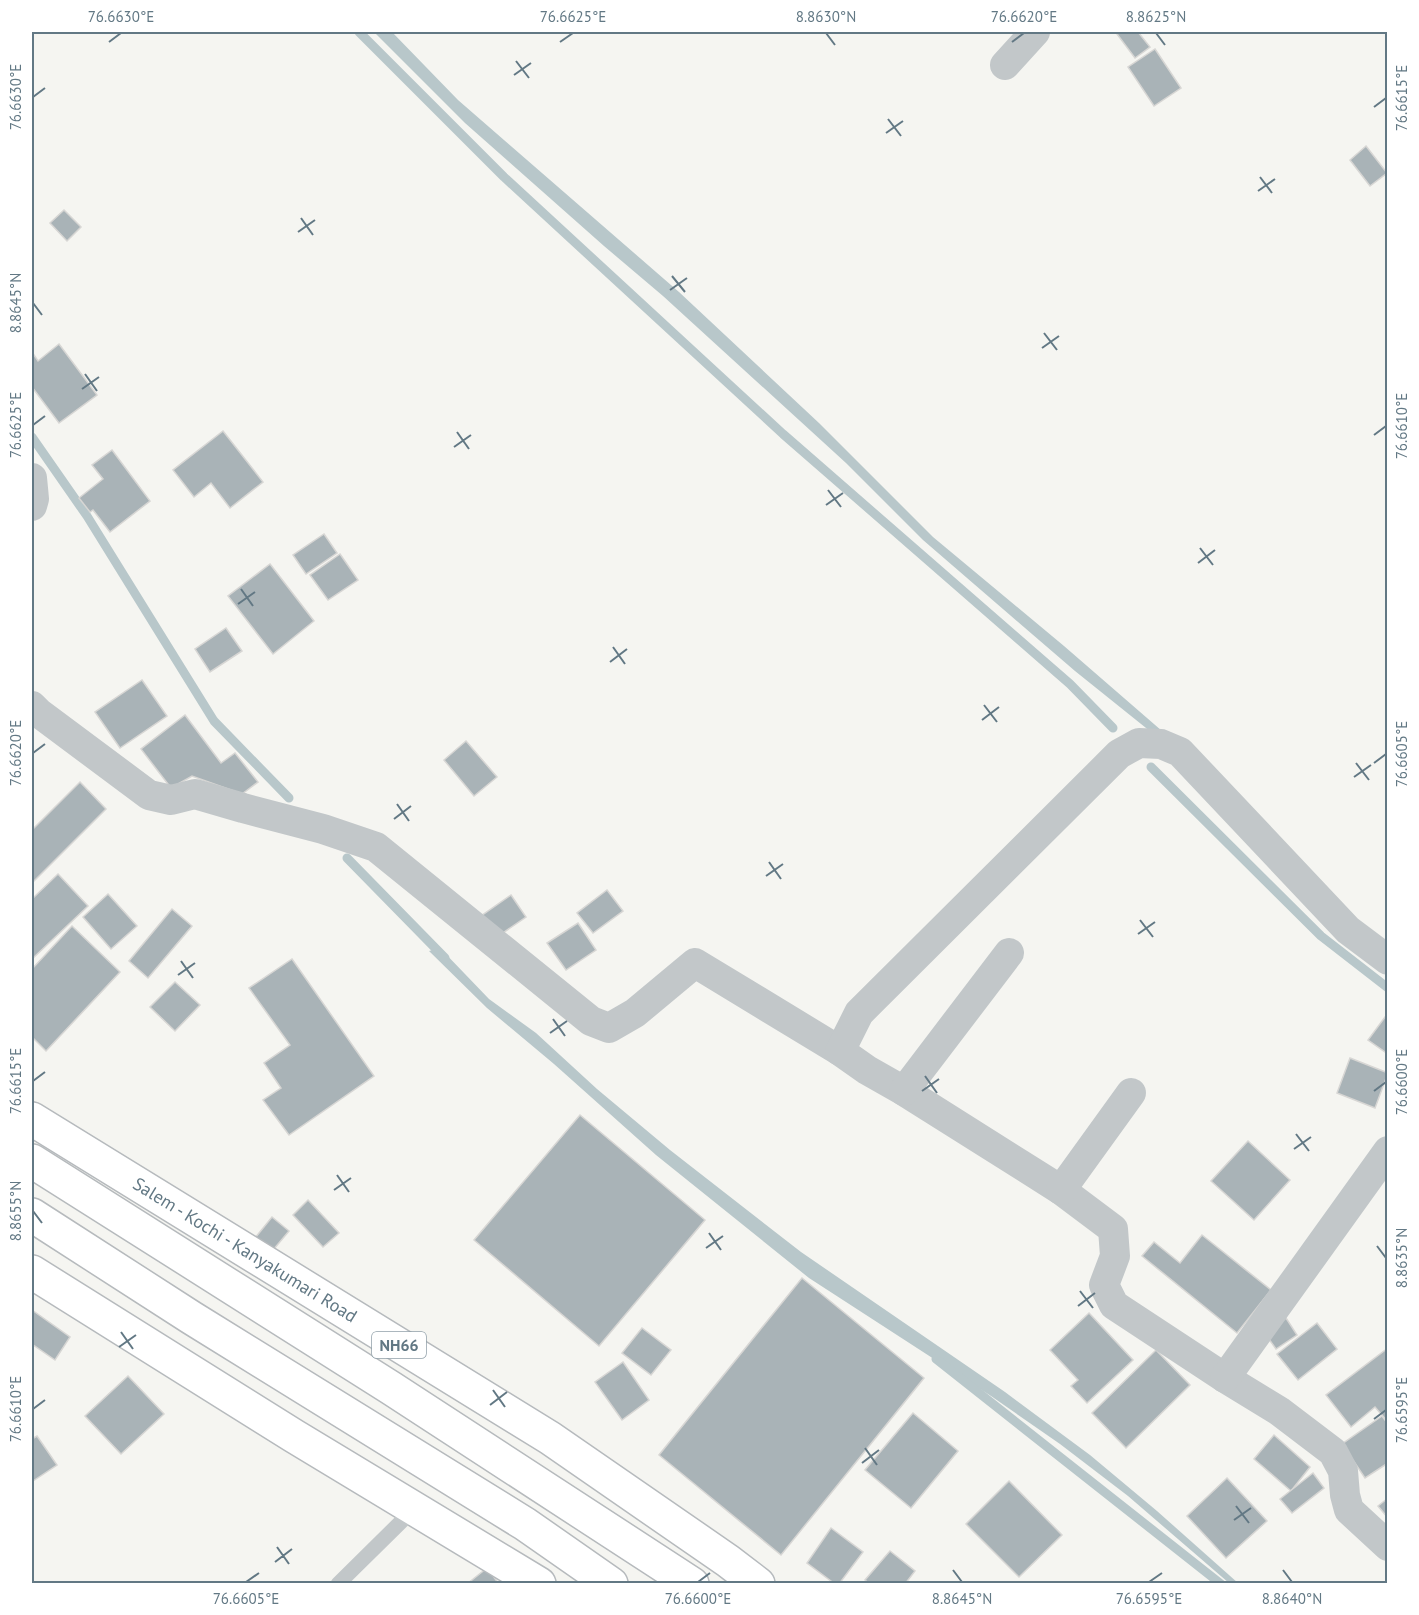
<svg xmlns="http://www.w3.org/2000/svg" width="1419" height="1615" viewBox="0 0 1419 1615" font-family="'PT Sans',sans-serif">
	<rect width="100%" height="100%" fill="#f5f5f1"/>
	<!-- water -->
	<g fill="#b8c7ca">
		<path d="M374 32H392L458 100 679 292 819 423 933 537 1064 646 1177 744 1156 736 1075 671 923 540 846 463 663 296 604 246 465 123Z"/>
		<path d="M440 948 489 999 536 1033 597 1089 670 1150 801 1252 1005 1392 1090 1455 1157 1511 1238 1583H1229L1128 1496 1060 1444 991 1396 809 1278 656 1155 554 1064 487 1008 429 951Z"/>
	</g>
	<g fill="none" stroke-linecap="round" stroke-linejoin="round">
		<!-- stream -->
		<g stroke="#b8c7ca" stroke-width="9">
			<path d="M359 32 504 177 783 434 1070 684 1113 728"/>
			<path d="M32 437 87 516 214 721 289 798"/>
			<path d="M1151 767 1321 936 1388 988"/>
			<path d="M347 858 445 958"/>
			<path d="M936 1359 1221 1584"/>
		</g>
	</g>
	<!-- building -->
	<g fill="#a9b3b7" stroke="#d7d6d4" stroke-width="1.5">
		<path d="M1121 32H1138L1150 47 1135 58 1117 34Z"/>
		<path d="M1155 49 1181 88 1154 106 1128 67Z"/>
		<path d="M1366 146 1387 173 1370 186 1350 160Z"/>
		<path d="M64 210 81 227 67 241 50 223Z"/>
		<path d="M59 344 97 395 59 423 32 387V352L38 361Z"/>
		<path d="M223 431 263 482 230 508 211 483 194 497 173 470Z"/>
		<path d="M112 450 150 501 110 532 93 510 90 512 79 498 103 479 92 465Z"/>
		<path d="M324 534 337 553 306 574 293 555Z"/>
		<path d="M340 554 358 580 328 600 310 575Z"/>
		<path d="M270 564 314 621 273 654 228 596Z"/>
		<path d="M226 628 242 651 210 672 195 649Z"/>
		<path d="M142 680 167 716 120 748 95 712Z"/>
		<path d="M185 715 221 763 235 753 258 782 242 794 192 776 171 788 141 749Z"/>
		<path d="M466 741 497 777 474 796 444 760Z"/>
		<path d="M80 782 106 809 32 883V830Z"/>
		<path d="M58 874 88 906 32 959V899Z"/>
		<path d="M607 890 623 911 593 933 577 913Z"/>
		<path d="M108 894 137 926 111 949 83 917Z"/>
		<path d="M511 895 526 917 497 937 481 916Z"/>
		<path d="M172 909 192 926 148 978 129 961Z"/>
		<path d="M578 923 596 950 566 970 547 943Z"/>
		<path d="M72 926 120 972 46 1051 32 1037V969Z"/>
		<path d="M292 959 374 1076 289 1135 263 1100 281 1088 264 1063 290 1045 249 988Z"/>
		<path d="M175 982 200 1005 175 1031 150 1007Z"/>
		<path d="M1388 1013V1054L1368 1040Z"/>
		<path d="M1350 1058 1388 1073 1375 1108 1337 1093Z"/>
		<path d="M580 1115 705 1220 599 1346 474 1240Z"/>
		<path d="M1248 1141 1290 1180 1254 1220 1211 1181Z"/>
		<path d="M308 1200 339 1233 323 1247 293 1215Z"/>
		<path d="M272 1217 289 1231 268 1256 251 1243Z"/>
		<path d="M1202 1235 1271 1290 1237 1333 1142 1256 1154 1242 1180 1263Z"/>
		<path d="M802 1278 924 1378 781 1555 659 1455Z"/>
		<path d="M32 1310 70 1337 55 1360 32 1344Z"/>
		<path d="M1089 1313 1133 1360 1087 1403 1071 1386 1078 1380 1050 1350Z"/>
		<path d="M1286 1318 1297 1335 1276 1349 1264 1332Z"/>
		<path d="M1317 1323 1337 1349 1298 1380 1277 1354Z"/>
		<path d="M642 1328 671 1350 651 1375 622 1353Z"/>
		<path d="M1388 1348V1422L1375 1407 1351 1427 1326 1395Z"/>
		<path d="M1156 1350 1190 1385 1126 1448 1092 1413Z"/>
		<path d="M623 1362 649 1400 622 1420 595 1382Z"/>
		<path d="M128 1376 164 1414 121 1454 85 1416Z"/>
		<path d="M913 1413 958 1451 911 1508 865 1470Z"/>
		<path d="M1382 1416 1388 1424V1463L1365 1478 1342 1444Z"/>
		<path d="M1274 1435 1310 1467 1291 1491 1254 1459Z"/>
		<path d="M37 1436 57 1465 33 1481 32 1479V1439Z"/>
		<path d="M1313 1473 1324 1488 1292 1513 1280 1499Z"/>
		<path d="M1227 1478 1267 1521 1226 1558 1187 1516Z"/>
		<path d="M1009 1481 1062 1535 1019 1577 966 1524Z"/>
		<path d="M1388 1498V1518L1378 1506Z"/>
		<path d="M831 1528 863 1552 839 1584H835L807 1563Z"/>
		<path d="M890 1551 915 1571 905 1584H870L865 1580Z"/>
		<path d="M487 1568 499 1584H467Z"/>
	</g>
	<g fill="none" stroke-linecap="round" stroke-linejoin="round">
		<defs>
			<g id="trunk">
				<path id="s1" d="M32 1119 550 1438 728 1561 758 1584"/>
				<path d="M32 1161 391 1388 692 1584"/>
				<path d="M32 1215 192 1318 525 1524 611 1584"/>
				<path d="M32 1272 294 1436 539 1584"/>
			</g>
		</defs>
		<!-- trunk casing -->
		<use href="#trunk" stroke="#b6babd" stroke-width="36"/>
		<!-- service -->
		<path stroke="#c2c7c9" stroke-width="15" d="M338 1584 414 1509"/>
		<!-- minor -->
		<g stroke="#c2c7c9" stroke-width="30">
			<path d="M1005 65 1035 32"/>
			<path d="M32 478 34 499 32 506"/>
			<path d="M32 706 39 713 149 795 171 800 195 794 243 808 323 829 376 847 591 1021 609 1028 635 1013 695 963 840 1051"/>
			<path d="M1388 960 1348 930 1180 752 1161 744 1139 743 1119 754 859 1013 840 1051 867 1070 904 1091 1061 1190 1113 1229 1115 1256 1104 1285 1114 1305 1225 1378 1279 1411 1333 1452 1343 1471 1345 1495 1349 1510 1388 1546"/>
			<path d="M904 1091 1009 953"/>
			<path d="M1061 1190 1131 1093"/>
			<path d="M1225 1378 1388 1151"/>
		</g>
		<!-- trunk -->
		<use href="#trunk" stroke="#fff" stroke-width="33"/>
	</g>
	<!-- ticks -->
	<path fill="none" stroke="#627884" stroke-width="2" d="M826 33 835 45M1156 33 1165 45M109 42 121 33M560 42 573 33M1012 42 1024 33M516 61 529 78M514 75 531 63M33 97 45 88M1374 107 1386 98M888 119 901 136M886 133 903 121M1260 177 1272 193M1258 191 1275 179M301 218 313 235M298 232 315 220M672 276 685 292M670 290 687 278M33 303 42 315M1044 333 1057 350M1042 348 1059 336M85 374 97 391M82 389 99 377M33 425 45 416M457 432 469 449M1374 435 1386 426M454 447 471 435M828 490 841 507M826 505 843 493M1200 548 1213 565M1198 563 1215 550M241 589 253 606M238 604 255 592M613 647 625 664M610 662 627 649M984 705 997 722M982 720 999 707M33 753 45 744M1356 763 1369 780M1374 763 1386 754M1354 777 1371 765M397 804 409 821M394 819 411 806M769 862 781 879M766 876 783 864M1140 920 1153 937M1138 934 1155 922M181 961 193 978M178 975 195 963M553 1019 565 1036M550 1033 567 1021M925 1076 937 1093M33 1081 45 1072M922 1091 939 1079M1374 1091 1386 1082M1296 1134 1309 1151M1294 1149 1311 1137M337 1175 349 1192M334 1190 351 1178M33 1211 42 1223M709 1233 721 1250M1377 1246 1386 1258M706 1248 723 1236M1080 1291 1093 1308M1078 1306 1095 1293M121 1332 133 1349M119 1347 136 1335M493 1390 505 1407M490 1405 507 1392M33 1409 45 1400M1374 1419 1386 1410M865 1448 877 1465M862 1463 879 1450M1236 1506 1249 1523M1234 1520 1251 1508M277 1547 289 1564M275 1562 292 1549M953 1570 962 1582M1283 1570 1292 1582M246 1582 259 1573M698 1582 710 1573M1149 1582 1162 1573"/>
	<g text-anchor="middle" stroke-width="6" stroke-linejoin="round" paint-order="stroke">
		<!-- shield labels -->
		<rect fill="#fff" stroke="#91a0a9" stroke-width="1.5" x="372" y="1332" width="54" height="26" rx="4.5"/>
		<g font-size="16" font-weight="bold" fill="#627884">
			<text x="399" y="1351">NH66</text>
		</g>
		<!-- street labels -->
		<g font-size="18" fill="#627884" stroke="#fff">
			<text dy="6" stroke="none"><textPath href="#s1" startOffset="250">Salem - Kochi - Kanyakumari Road</textPath></text>
		</g>
	</g>
	<!-- border -->
	<rect width="1419" height="1615" fill="none" stroke="#ffffff" stroke-width="66"/>
	<rect x="33" y="33" width="1353" height="1549" fill="none" stroke="#627884" stroke-width="2"/>
	<g font-size="15" text-anchor="middle" fill="#627884">
		<text x="121" y="22">76.6630°E</text>
		<text x="573" y="22">76.6625°E</text>
		<text x="826" y="22">8.8630°N</text>
		<text x="1024" y="22">76.6620°E</text>
		<text x="1156" y="22">8.8625°N</text>
		<text transform="translate(16 97) rotate(-90)" y="5">76.6630°E</text>
		<text transform="translate(1402 98) rotate(-90)" y="5">76.6615°E</text>
		<text transform="translate(16 303) rotate(-90)" y="5">8.8645°N</text>
		<text transform="translate(16 425) rotate(-90)" y="5">76.6625°E</text>
		<text transform="translate(1402 426) rotate(-90)" y="5">76.6610°E</text>
		<text transform="translate(16 753) rotate(-90)" y="5">76.6620°E</text>
		<text transform="translate(1402 754) rotate(-90)" y="5">76.6605°E</text>
		<text transform="translate(16 1081) rotate(-90)" y="5">76.6615°E</text>
		<text transform="translate(1402 1082) rotate(-90)" y="5">76.6600°E</text>
		<text transform="translate(16 1211) rotate(-90)" y="5">8.8655°N</text>
		<text transform="translate(1402 1258) rotate(-90)" y="5">8.8635°N</text>
		<text transform="translate(16 1409) rotate(-90)" y="5">76.6610°E</text>
		<text transform="translate(1402 1410) rotate(-90)" y="5">76.6595°E</text>
		<text x="246" y="1604">76.6605°E</text>
		<text x="698" y="1604">76.6600°E</text>
		<text x="962" y="1604">8.8645°N</text>
		<text x="1149" y="1604">76.6595°E</text>
		<text x="1292" y="1604">8.8640°N</text>
	</g>
</svg>
